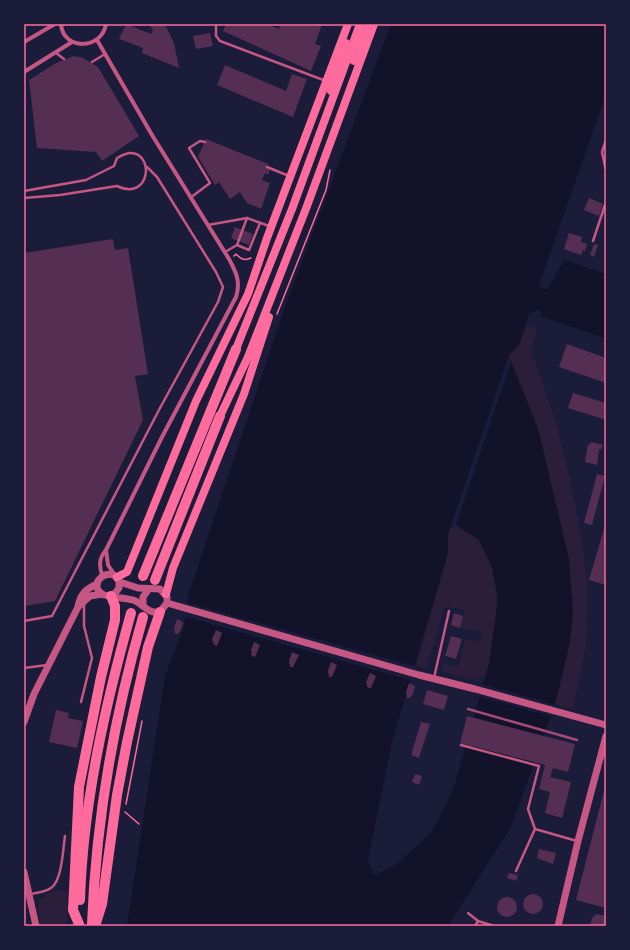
<svg xmlns="http://www.w3.org/2000/svg" width="630" height="950" viewBox="0 0 630 950" font-family="'Fira Sans',sans-serif">
	<rect width="100%" height="100%" fill="#1b1b3a"/>
	<!-- green -->
	<g fill="#2a1e3b">
		<path d="M527 325 537 328 531 351 555 419 569 475 580 530 588 590 586 646 573 710 555 704 563 674 569 559 538 429 512 362 509 359V355L519 345Z"/>
		<path d="M456 525C463 530 474 535 479 541 504 575 500 638 485 675L471 680 442 671 443 663 458 667 465 639 481 642 482 631 460 628 465 610 445 606 426 669 416 666 448 553V534L451 528Z"/>
		<path d="M54 891H67V926H41C37 908 34 899 54 891Z"/>
	</g>
	<!-- water -->
	<path fill="#12122b" d="M391 24H606V94L539 285 545 290 549 287 564 260 606 274V339L541 316V310H536L529 314 519 345 509 355 448 534V553L392 742 368 860 369 865 375 875 395 865 415 848 431 832 441 815 455 784 489 664 498 599 492 567 479 540 456 525 511 362 538 429 569 559 573 613 570 642 555 704 511 827 448 926H127L165 676 184 627 188 596 285 307Z"/>
	<!-- pier -->
	<g fill="#1b1b3a">
		<path d="M185 602 417 667 413 681 183 616Z"/>
		<path d="M481 684 557 705 553 717 478 696Z"/>
	</g>
	<!-- building -->
	<g fill="#542f53">
		<path d="M126 24 151 34 153 31 149 24H165L174 43 179 68 142 53 143 48 119 39Z"/>
		<path d="M226 24H267L279 29 280 24H322L315 44 321 46 311 71 223 31Z"/>
		<path d="M210 33 213 46 196 49 193 36Z"/>
		<path d="M74 56 83 58 98 67 139 136 102 161 96 152 37 148 29 80 56 63Z"/>
		<path d="M225 65 286 91 292 74 307 79 293 117 217 85Z"/>
		<path d="M206 139 268 164 267 169 270 170 268 175 265 173 262 180 270 183 261 209 247 203 240 192 230 199 219 182 215 185 198 157Z"/>
		<path d="M589 198 603 204 599 216 584 210Z"/>
		<path d="M235 227 253 234 249 245 231 238Z"/>
		<path d="M569 233 582 237 581 242 587 244 585 251 583 250 581 255 564 249Z"/>
		<path d="M113 239 115 250 128 248 148 374 135 376 143 420 55 601 24 606V253Z"/>
		<path d="M594 244 598 245 594 257 590 255Z"/>
		<path d="M567 344 606 358V383L559 367Z"/>
		<path d="M573 393 606 403V420L568 408Z"/>
		<path d="M591 442 603 445 601 450 599 449 597 465 585 462 588 444 590 445Z"/>
		<path d="M597 474 605 476 592 525 584 523Z"/>
		<path d="M606 522V585L589 580Z"/>
		<path d="M454 613 463 616 460 628 451 625Z"/>
		<path d="M177 619 183 622 181 630 178 634H175L174 628Z"/>
		<path d="M216 630 222 633 217 646 214 645 212 639Z"/>
		<path d="M451 636 462 639 456 659 445 656Z"/>
		<path d="M254 642 260 645 255 657 252 656 251 650Z"/>
		<path d="M292 652 299 655 293 667H290L289 661Z"/>
		<path d="M331 662 337 665 332 677H329L328 671Z"/>
		<path d="M370 673 376 676 371 688H368L366 682Z"/>
		<path d="M409 683 415 686 413 694 410 698H407L406 692Z"/>
		<path d="M427 690 448 696 444 710 423 704Z"/>
		<path d="M56 710 69 713 68 718 83 721 77 748 49 742Z"/>
		<path d="M467 716 575 744 568 772 553 768 550 777 571 782 562 818 545 813 550 792 539 789 545 765 460 743Z"/>
		<path d="M421 722 430 724 419 758 411 755Z"/>
		<path d="M415 774 422 776 419 785 412 782Z"/>
		<path d="M605 787H606V908L576 900Z"/>
		<path d="M539 849 556 853 553 864 537 858Z"/>
		<path d="M509 873 518 875 516 881 507 878Z"/>
		<circle cx="533" cy="904" r="10"/>
		<circle cx="507" cy="907" r="10"/>
		<path d="M596 914 606 916V926H590L592 918Z"/>
	</g>
	<g fill="none" stroke-linecap="round" stroke-linejoin="round">
		<!-- path -->
		<g stroke="#ff6b9d" stroke-width="1.5">
			<path d="M234 256 236 254C241 259 244 261 251 258"/>
			<path d="M277 314 326 190 330 170"/>
			<path d="M126 804 142 721"/>
			<path d="M125 812 139 824"/>
		</g>
		<!-- service -->
		<g stroke="#c65784" stroke-width="2.5">
			<path d="M216 24V36L220 41 326 81"/>
			<path d="M56 53 64 59"/>
			<path d="M92 62 105 54"/>
			<path d="M606 140 602 152 606 171"/>
			<path d="M267 167 289 176"/>
			<path d="M24 191 86 180 114 166 117 158C120 156 125 154 129 153 155 151 151 202 117 186L60 195 24 198"/>
			<path d="M190 198 210 183 189 148 200 141 205 142"/>
			<path d="M208 225 247 218 269 226"/>
			<path d="M593 241 606 202"/>
			<path d="M237 245 249 250 260 223"/>
			<path d="M225 252 237 245 247 218"/>
			<path d="M24 621 52 616 160 408 218 302 223 287 216 272 157 177 147 167"/>
			<path d="M24 668 47 665"/>
			<path d="M434 678 449 611"/>
			<path d="M81 702 92 658 84 626V604"/>
			<path d="M461 745 539 766 528 809 535 829"/>
			<path d="M516 871 535 829 577 841"/>
			<path d="M30 894C37 893 45 892 51 888 62 881 63 849 65 836"/>
			<path d="M468 913 478 921"/>
			<path d="M475 926 478 921 494 926"/>
		</g>
		<!-- minor -->
		<g stroke="#c65784" stroke-width="4">
			<path d="M61 24C63 51 102 50 106 24"/>
			<path d="M97 40 152 135 229 259C236 272 241 282 236 297L162 437 106 550C99 558 99 565 102 575"/>
			<path d="M24 42 55 24"/>
			<path d="M24 72 72 42"/>
			<path d="M106 550 108 565 114 574"/>
		</g>
		<!-- tertiary -->
		<g stroke="#c65784" stroke-width="7">
			<path d="M113 596 119 588V581L114 575C101 571 90 586 102 594 106 597 125 598 133 600 144 604 147 614 160 612L167 603V597L160 589 138 588 120 582"/>
			<path d="M167 603 419 675 475 689 606 725"/>
			<path d="M143 605V597L148 590"/>
			<path d="M78 607 90 596 102 594"/>
			<path d="M24 722 34 694 78 607C80 594 86 589 97 584"/>
			<path d="M24 872 36 926"/>
			<path d="M558 926 578 841 606 736"/>
		</g>
		<!-- primary -->
		<g stroke="#ff6b9d" stroke-width="8">
			<path d="M354 61 367 24"/>
			<path d="M331 91 346 43"/>
			<path d="M236 349 292 209 360 24"/>
			<path d="M220 416 248 357 307 206 374 24"/>
			<path d="M117 577 127 572 196 401 248 294 267 238 348 24"/>
			<path d="M166 594 173 568 244 394 269 317"/>
		</g>
		<!-- motorway -->
		<g stroke="#ff6b9d" stroke-width="10">
			<path d="M143 576 236 349"/>
			<path d="M155 580 220 416"/>
			<path d="M80 900C83 803 105 706 131 613"/>
			<path d="M79 924 73 910 79 787 101 677 115 620V606L111 596"/>
			<path d="M92 924C96 820 114 717 143 617"/>
			<path d="M95 926 102 904 117 795 127 742 148 647 160 612"/>
		</g>
		<!-- rail -->
		<path stroke="#a44b75" stroke-width="2.5" d="M468 709 577 740"/>
	</g>
	<!-- border -->
	<rect width="630" height="950" fill="none" stroke="#1b1b3a" stroke-width="50"/>
	<rect x="25" y="25" width="580" height="900" fill="none" stroke="#ff6b9d" stroke-width="1.5"/>
</svg>
